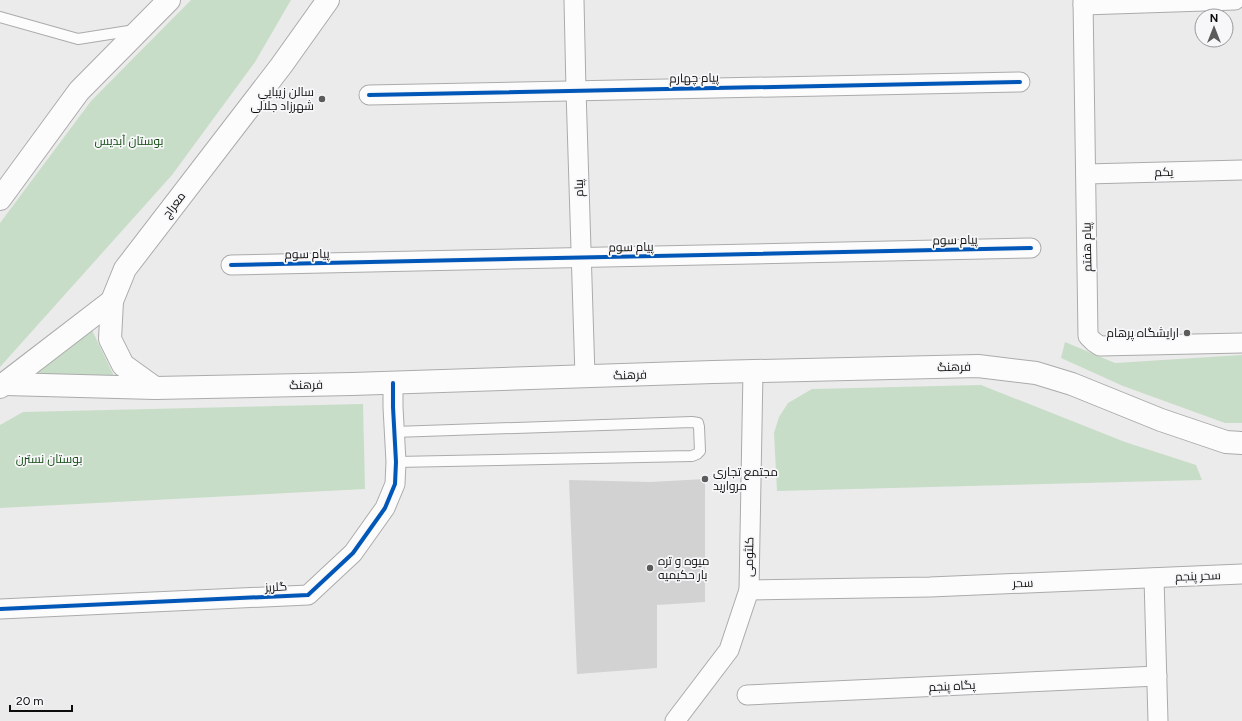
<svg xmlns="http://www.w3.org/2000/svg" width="1242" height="721" viewBox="0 0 1242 721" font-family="Figtree,Cairo,sans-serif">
	<rect width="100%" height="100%" fill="#ebebeb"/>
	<!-- green -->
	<g fill="#c8ddc7">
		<path d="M191 0H291L255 62 172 175 0 367V223L91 101Z"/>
		<path d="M92 330 114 376 34 374Z"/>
		<path d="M1065 342 1115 363 1242 355V423H1225L1123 386 1061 358Z"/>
		<path d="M981 385 1125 442 1196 465 1202 480 777 491 774 433 779 417 788 403 812 389Z"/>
		<path d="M363 404 365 489 0 508V425L23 412Z"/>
	</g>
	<!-- building -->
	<path fill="#d3d2d3" d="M705 479V602L657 605V668L577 674 569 480 650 482Z"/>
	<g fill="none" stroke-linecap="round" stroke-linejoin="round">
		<defs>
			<g id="lane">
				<path d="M0 17 78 39 135 30"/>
				<path d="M394 432 692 422 698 423 699 427 700 451 697 454 692 456 396 462"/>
			</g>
			<g id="street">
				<path d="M574 0 576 90 585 376"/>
				<path d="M1083 0 1088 336 1094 342 1100 346 1242 343"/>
				<path d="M1083 5 1235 0"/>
				<path d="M369 95 1020 82"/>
				<path d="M1086 174 1242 170"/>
				<path d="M231 265 1031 248"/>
				<path d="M1154 578 1158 721"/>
				<path d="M749 590 930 587 1242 574"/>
				<path d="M0 609 308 595 353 553 385 508 395 484 396 462 393 407V383"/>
				<path d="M747 695 1157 676"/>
				<path d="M675 721 729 650 749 590 753 371"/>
			</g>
			<g id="secondary">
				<path d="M0 199 79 91 169 0"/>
				<path d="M112 301 110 339 123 365 155 388"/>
				<path d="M5 384 155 388 352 384 713 372 978 366 1036 373 1072 384 1161 420 1226 442 1242 443"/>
				<path d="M0 387 112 301 125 269 281 66 328 0"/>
			</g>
		</defs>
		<!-- lane casing -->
		<use href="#lane" stroke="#ababab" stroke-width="12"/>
		<!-- street casing -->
		<use href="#street" stroke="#ababab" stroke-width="21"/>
		<!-- secondary casing -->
		<use href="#secondary" stroke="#ababab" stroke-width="24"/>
		<!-- lane -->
		<use href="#lane" stroke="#fcfcfc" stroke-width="10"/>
		<!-- street -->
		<use href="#street" stroke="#fcfcfc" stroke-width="19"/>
		<!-- secondary -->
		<use href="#secondary" stroke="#fcfcfc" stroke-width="22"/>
		<defs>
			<g id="cycleway">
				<path d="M369 95 1020 82"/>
				<path d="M231 265 1031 248"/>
				<path d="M0 609 308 595 353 553 385 508 395 484 396 462 393 407V383"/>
			</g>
		</defs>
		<!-- cycleway casing -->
		<use href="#cycleway" stroke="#f7f7f9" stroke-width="6"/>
		<!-- cycleway -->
		<use href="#cycleway" stroke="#0057b8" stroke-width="4"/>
	</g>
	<!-- markers -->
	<g fill="#5b5b5b" stroke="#f7f7f9" stroke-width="1.5">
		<circle cx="322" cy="99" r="4"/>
		<circle cx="1187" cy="333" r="4"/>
		<circle cx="705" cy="479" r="4"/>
		<circle cx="650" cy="568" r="4"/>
	</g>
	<g text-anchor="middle" stroke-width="3.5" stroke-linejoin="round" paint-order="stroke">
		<!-- street labels -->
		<g font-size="12" fill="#0d0d0d" stroke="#f7f7f9">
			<text transform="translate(694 78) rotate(-1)" y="4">پیام چهارم</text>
			<text transform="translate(1164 172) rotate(-1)" y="4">یکم</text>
			<text transform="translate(579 188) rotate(-92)" y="4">پیام</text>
			<text transform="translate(174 205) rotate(-52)" y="4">معراج</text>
			<text transform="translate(955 240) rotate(-1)" y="4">پیام سوم</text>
			<text transform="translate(631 247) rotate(-1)" y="4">پیام سوم</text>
			<text transform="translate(1087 247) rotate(-91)" y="4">پیام هفتم</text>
			<text transform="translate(307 254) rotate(-1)" y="4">پیام سوم</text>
			<text transform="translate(954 367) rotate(-1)" y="4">فرهنگ</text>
			<text transform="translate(630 375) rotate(-2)" y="4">فرهنگ</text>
			<text transform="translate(306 385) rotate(-1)" y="4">فرهنگ</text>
			<text transform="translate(749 557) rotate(-89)" y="4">کلثومی</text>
			<text transform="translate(1198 576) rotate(-2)" y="4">سحر پنجم</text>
			<text transform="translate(1023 583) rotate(-2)" y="4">سحر</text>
			<text transform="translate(276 587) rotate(-3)" y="4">گلریز</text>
			<text transform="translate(952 686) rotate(-3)" y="4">پگاه پنجم</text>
		</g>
		<!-- poi labels -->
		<g font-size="12" fill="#0d0d0d" stroke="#f7f7f9" text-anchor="end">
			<text x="314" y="96">سالن زيبايي<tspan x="314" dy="14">شهرزاد جلالى</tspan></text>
			<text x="1179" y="337">ارایشگاه پرهام</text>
			<text x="713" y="476" text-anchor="start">مجتمع تجاری<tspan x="713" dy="14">مروارید</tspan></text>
			<text x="658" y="565" text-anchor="start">میوه و تره<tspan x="658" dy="14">بار حکیمیه</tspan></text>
		</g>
		<!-- park labels -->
		<g font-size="12" fill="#134c13" stroke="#f7f7f9">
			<text x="129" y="145">بوستان آبدیس</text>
			<text x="49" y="463">بوستان نسترن</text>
		</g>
	</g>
	<!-- north arrow -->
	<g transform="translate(1214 28)"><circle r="19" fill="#f7f7f9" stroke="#99999b"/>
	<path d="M0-3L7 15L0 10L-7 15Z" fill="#5b5b5b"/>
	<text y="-6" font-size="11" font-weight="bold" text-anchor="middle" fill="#0d0d0d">N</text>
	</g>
	<!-- scale -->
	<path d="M10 705v6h62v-6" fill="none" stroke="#0d0d0d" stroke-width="2"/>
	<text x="16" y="705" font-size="12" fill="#0d0d0d" stroke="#f7f7f9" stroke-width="3" paint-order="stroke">20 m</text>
</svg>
